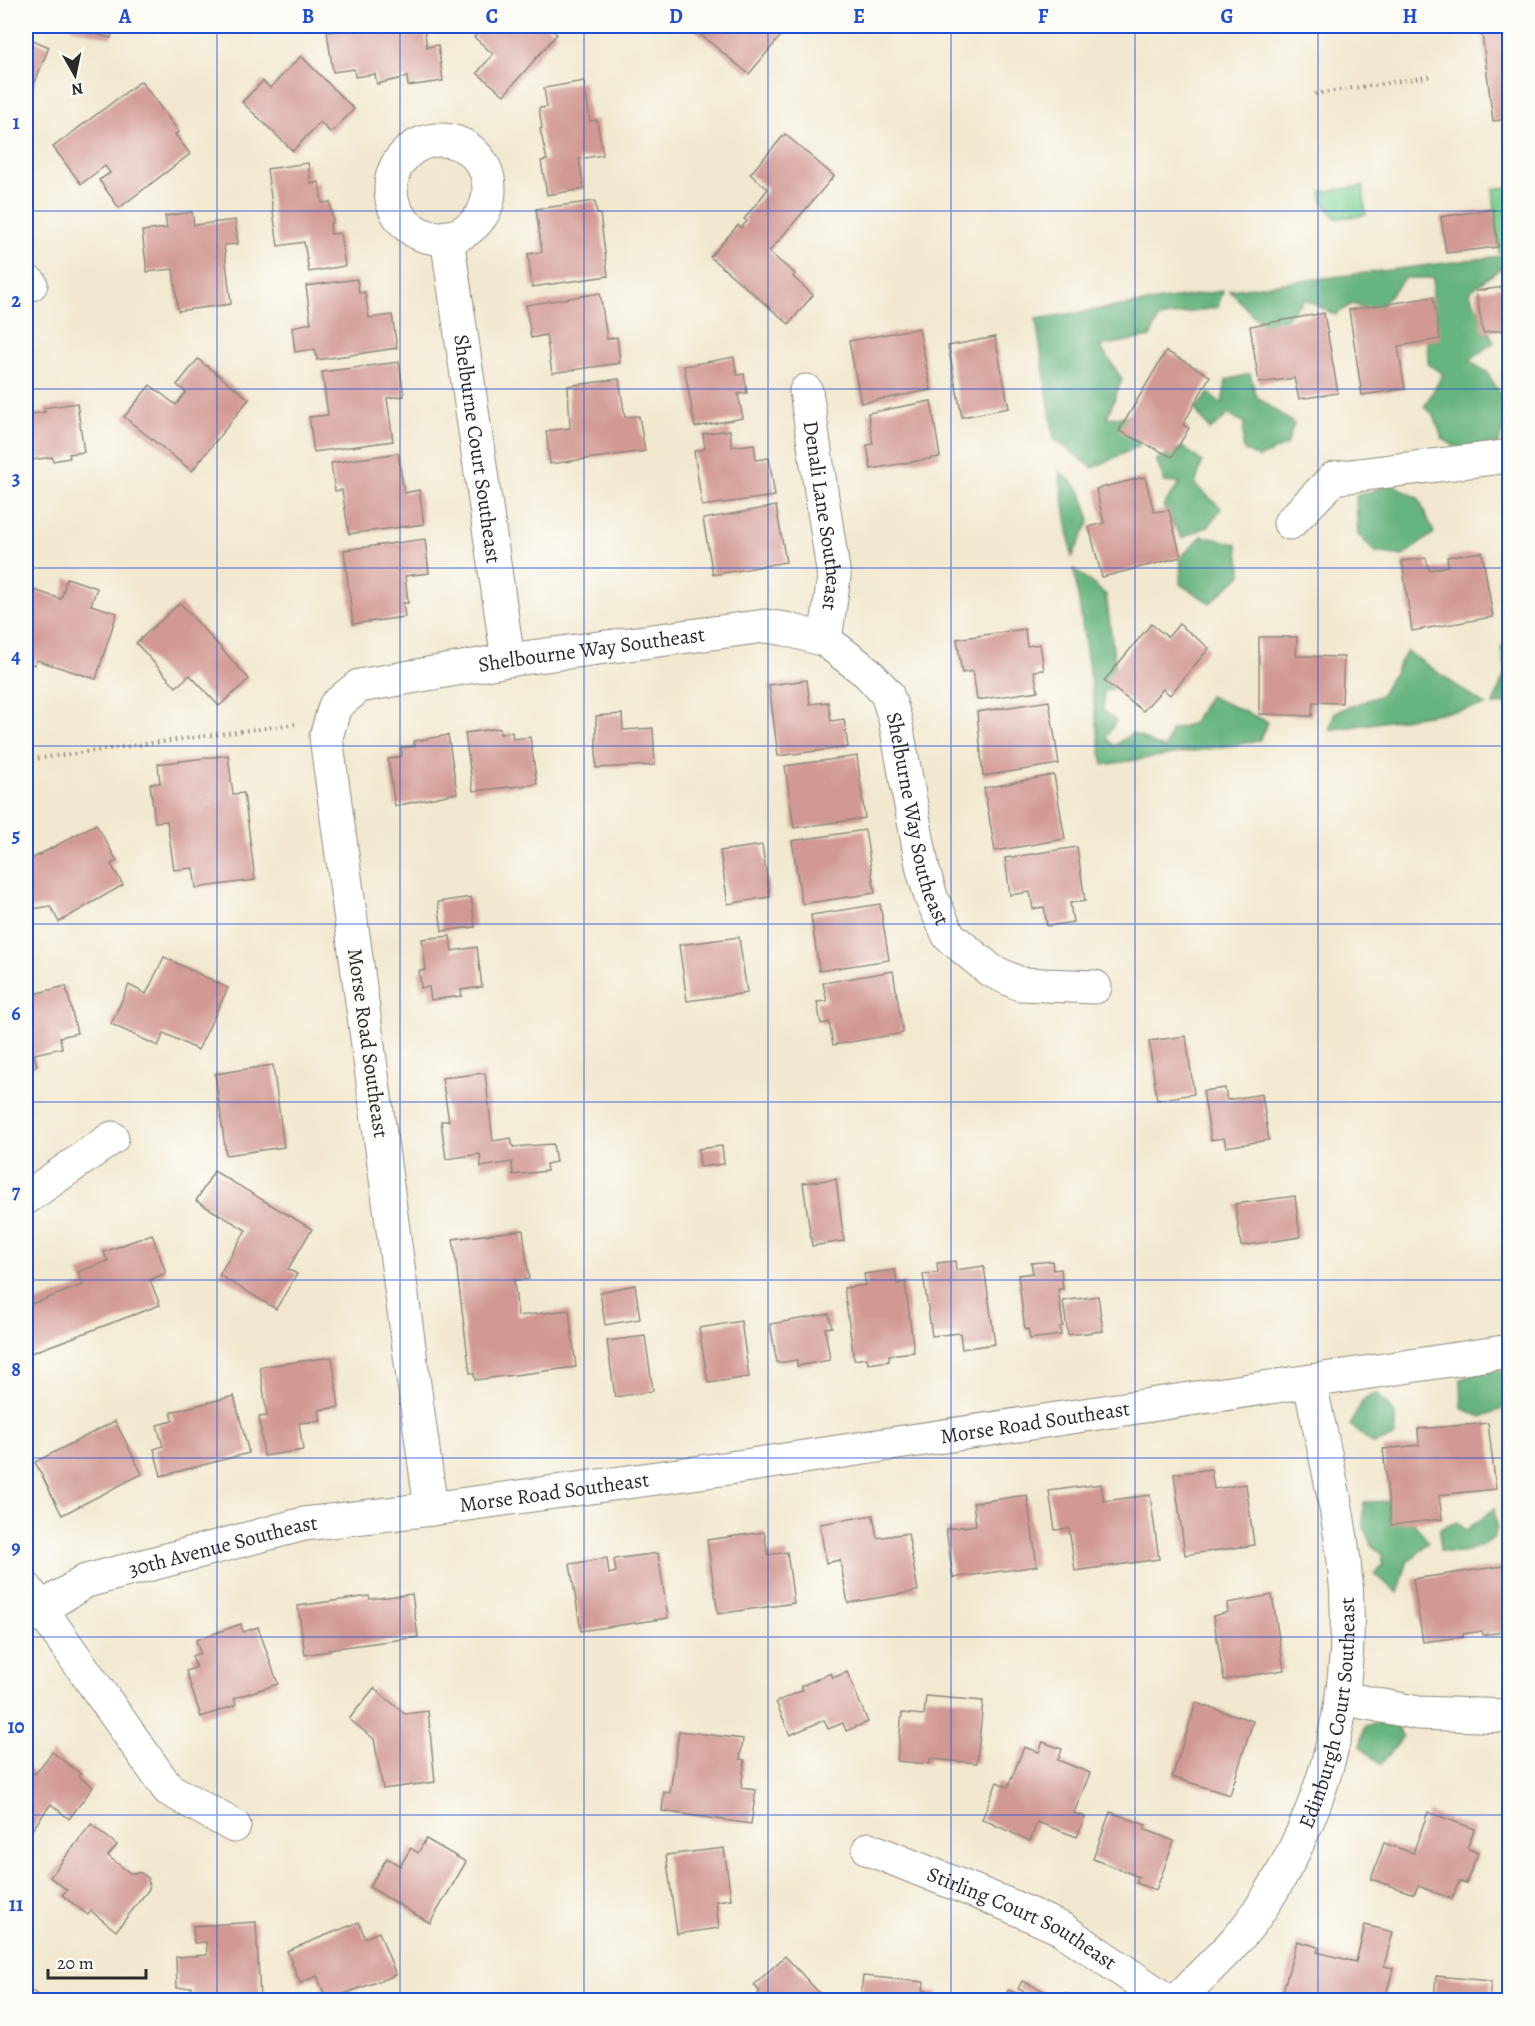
<svg xmlns="http://www.w3.org/2000/svg" width="1535" height="2026" viewBox="0 0 1535 2026" font-family="Alegreya,serif">
	<rect width="100%" height="100%" fill="#fdfcf7"/>
	<filter id="ink" filterUnits="userSpaceOnUse"><feTurbulence type="fractalNoise" baseFrequency=".0167" numOctaves="2"/><feDisplacementMap in="SourceGraphic" scale="12" xChannelSelector="R" yChannelSelector="G"/><feConvolveMatrix kernelMatrix="1 2 1 2 8 2 1 2 1" color-interpolation-filters="sRGB"/></filter>
	<filter id="wash" filterUnits="userSpaceOnUse"><feTurbulence type="fractalNoise" baseFrequency=".008" numOctaves="4" result="noise"/><feDisplacementMap in="SourceGraphic" scale="24" xChannelSelector="R" yChannelSelector="G"/><feGaussianBlur stdDeviation="1.35" result="paint"/><feColorMatrix in="noise" values="0 0 0 0 0 0 0 0 0 0 0 0 0 0 0 0 0 1.4 0 .05"/><feComposite in="paint" operator="in"/></filter>
	<g filter="url(#wash)">
		<rect width="100%" height="100%" fill="#f1e8cf"/>
		<!-- green -->
		<g fill="#7ed295" stroke="#547e60" stroke-width="1.5">
			<path d="M1363 186 1366 215 1336 218 1323 202 1321 192Z"/>
			<path d="M1509 187V252L1499 253 1493 189Z"/>
		</g>
		<!-- forest -->
		<g fill="#66b47e" stroke="#487054" stroke-width="1.5">
			<path d="M1509 255V262L1469 292 1494 342 1469 361 1487 372 1509 409 1498 444 1469 456 1442 438 1434 415 1424 407 1443 374 1428 364 1427 331 1434 278H1405L1375 312 1352 304 1335 315 1305 299 1270 333 1229 290Z"/>
			<path d="M1223 291 1218 307 1159 318 1150 337 1100 346 1122 379 1107 418 1137 415 1139 446 1093 468 1054 439 1036 319Z"/>
			<path d="M1250 374 1256 396 1294 424 1287 445 1259 458 1243 449 1244 422 1228 415 1210 430 1195 409 1209 393 1222 404 1226 380Z"/>
			<path d="M1184 447 1202 462 1195 485 1221 508 1209 526 1182 538 1163 506 1180 483 1165 482 1156 460Z"/>
			<path d="M1059 471 1080 490 1090 520 1072 557Z"/>
			<path d="M1392 484 1419 499 1434 533 1403 556 1376 552 1358 535 1356 496Z"/>
			<path d="M1202 536 1237 544 1242 574 1210 603 1180 584 1181 557Z"/>
			<path d="M1074 569 1106 595 1118 687 1104 691 1103 711 1116 721 1106 737 1114 746 1132 733 1165 749 1171 730 1193 723 1209 696 1268 722 1259 741 1103 765Z"/>
			<path d="M1509 641V703L1493 705 1506 670 1501 648Z"/>
			<path d="M1407 651 1486 706 1329 730 1335 712 1381 695Z"/>
			<path d="M1495 1367 1509 1375 1502 1409 1481 1417 1462 1408 1461 1379Z"/>
			<path d="M1377 1393 1395 1414V1437L1373 1444 1350 1425 1363 1400Z"/>
			<path d="M1398 1501 1428 1542 1416 1555 1408 1560 1398 1593 1374 1574 1383 1565 1382 1555C1365 1541 1360 1524 1364 1502Z"/>
			<path d="M1494 1509 1497 1526 1494 1538C1476 1550 1462 1555 1440 1551V1529L1457 1522 1466 1530Z"/>
			<path d="M1393 1721 1403 1737 1381 1764 1360 1747 1365 1726Z"/>
		</g>
		<g id="blocks">
			<!-- building -->
			<g fill="#d29893">
				<path d="M71 26H114L111 38 70 28Z"/>
				<path d="M374 26H406L407 29 424 26 427 47 438 45 443 81 408 86 407 77 377 84 375 74 355 77 354 69 333 72 327 32Z"/>
				<path d="M469 26H547L557 34 504 95 477 73 493 54 474 37 478 33Z"/>
				<path d="M690 26H789L749 74Z"/>
				<path d="M1481 26H1510V119L1493 121Z"/>
				<path d="M26 37 49 47 26 104Z"/>
				<path d="M301 56 354 109 331 133 320 122 293 151 242 102 263 81 270 88Z"/>
				<path d="M141 81 179 132 175 134 190 154 119 208 99 180 110 173 105 166 81 184 53 147Z"/>
				<path d="M584 81 590 121 597 120 603 155 579 159 584 189 547 195 541 161 547 160 540 129 542 128 539 108 547 107 544 88Z"/>
				<path d="M785 134 834 176 769 252 795 274 793 277 813 295 789 324 710 257 738 225 741 228 747 221 744 219 768 189 750 174Z"/>
				<path d="M308 163 311 184 319 182 322 203 330 202 333 223H330L331 234 340 233 345 266 309 272 304 242 278 246 267 169Z"/>
				<path d="M595 201 597 214H600L608 276 532 287 528 254 542 252 536 209Z"/>
				<path d="M1493 209 1498 247 1446 253 1441 217Z"/>
				<path d="M192 212 194 225 235 220 238 244 224 245 231 304 178 311 173 269 147 272 142 231 167 228 165 216Z"/>
				<path d="M357 279 359 293 365 292 369 318 392 315 397 348 317 360 315 349 295 352 292 327 311 323 306 286Z"/>
				<path d="M1510 286V329L1483 333 1476 291Z"/>
				<path d="M600 293 607 339 617 337 620 363 552 373 546 335 531 338 526 305Z"/>
				<path d="M1433 297 1440 339 1398 346 1405 389 1362 395 1349 310Z"/>
				<path d="M1324 313 1338 393 1299 399 1294 378 1259 383 1250 326Z"/>
				<path d="M919 328 931 390 861 403 849 341Z"/>
				<path d="M995 337 1009 408 962 417 948 346Z"/>
				<path d="M1166 351 1210 376 1183 425 1189 428 1172 457 1119 431Z"/>
				<path d="M734 357 737 375 744 374 747 393 738 394 743 418 695 427 684 366Z"/>
				<path d="M198 359 249 399 192 471 124 417 150 385 176 405 186 392 177 385Z"/>
				<path d="M399 362 404 396 387 398 393 441 314 452 309 417 328 415 322 372Z"/>
				<path d="M619 379 625 417 639 416 645 451 550 464 546 431 570 428 568 386Z"/>
				<path d="M931 401 940 457 871 469 867 445 873 444 868 413Z"/>
				<path d="M77 403 84 452 69 454 70 458 53 461 52 457 26 461V415L45 412 44 408Z"/>
				<path d="M730 430 732 447 754 444 756 460 769 458 775 496 702 506 694 451 705 449 703 434Z"/>
				<path d="M398 453 404 493 419 490 424 524 349 534 342 490 335 491 331 463Z"/>
				<path d="M1145 477 1154 512 1169 510 1181 557 1102 577 1089 527 1104 523 1096 489Z"/>
				<path d="M776 506 786 562 713 575 703 519Z"/>
				<path d="M425 539 429 573 405 576 408 603H403L405 617 353 624 344 550Z"/>
				<path d="M1482 552 1493 617 1412 631 1402 561 1426 558 1429 570 1448 566 1447 557Z"/>
				<path d="M67 578 97 588 91 605 117 613 96 679 36 660 35 665 26 662V606L31 589 61 599Z"/>
				<path d="M180 603 249 679 219 706 190 675 176 687 136 643Z"/>
				<path d="M1151 624 1168 637 1179 624 1209 648 1170 695 1163 689 1143 711 1104 681Z"/>
				<path d="M1025 629 1027 646 1040 644 1044 670 1034 671 1038 691 977 700 973 671 962 673 957 639Z"/>
				<path d="M1259 637H1297L1296 656 1344 657 1342 703 1313 702 1312 716 1259 714Z"/>
				<path d="M807 680 810 704 828 702 831 721 844 719 848 747 778 756 769 685Z"/>
				<path d="M1049 701 1059 764 983 776 977 712Z"/>
				<path d="M622 714 623 730 653 728 655 765 596 768V716Z"/>
				<path d="M500 728V734L512 732 513 739 530 737 537 784 473 791 465 733Z"/>
				<path d="M448 735 457 793 395 806 388 759 402 756 401 748 415 746 414 741Z"/>
				<path d="M228 755 233 794 244 793 255 880 196 888 193 868 174 870 167 821 155 822 150 784 160 783 158 764Z"/>
				<path d="M857 756 865 818 794 828 785 766Z"/>
				<path d="M1054 775 1065 839 995 851 984 788Z"/>
				<path d="M96 824 117 861 111 864 123 885 59 922 50 906 26 910V862Z"/>
				<path d="M865 830 875 893 802 904 792 841Z"/>
				<path d="M762 845 770 897 728 904 720 851Z"/>
				<path d="M1077 847 1085 901 1070 903 1073 922 1047 926 1044 907 1033 909 1030 892 1010 895 1005 858Z"/>
				<path d="M471 897 475 927 442 931 438 902Z"/>
				<path d="M880 904 889 960 819 971 811 915Z"/>
				<path d="M450 936 452 951 477 947 482 987 461 990 462 996 431 1000 429 987 421 988 419 971 426 970 422 939Z"/>
				<path d="M739 937 747 993 687 1001 679 945Z"/>
				<path d="M164 957 228 988 198 1050 164 1033 158 1046 111 1024 129 985 146 994Z"/>
				<path d="M893 971 903 1033 833 1045 829 1022 821 1024 817 1002 827 1001 823 983Z"/>
				<path d="M66 986 77 1033 60 1037 62 1048 34 1054 37 1066 26 1069V996Z"/>
				<path d="M1186 1036 1194 1094 1157 1100 1149 1041Z"/>
				<path d="M273 1065 284 1147 226 1155 215 1074Z"/>
				<path d="M485 1073 493 1141 511 1138 513 1147 553 1144 556 1162 546 1164 547 1171 513 1175 512 1162 481 1167 480 1154 446 1159 441 1121H449L442 1078Z"/>
				<path d="M1225 1088 1227 1100 1262 1094 1269 1140 1226 1147 1224 1138 1211 1140 1203 1091Z"/>
				<path d="M722 1146 724 1164 700 1167 698 1149Z"/>
				<path d="M214 1171 312 1229 288 1269 297 1274 276 1309 219 1275 246 1230 196 1201Z"/>
				<path d="M836 1179 844 1241 812 1246 803 1183Z"/>
				<path d="M1295 1196 1300 1237 1241 1246 1235 1204Z"/>
				<path d="M523 1230 529 1279 514 1280 518 1316 569 1310 576 1367 475 1380 474 1373H470L453 1239Z"/>
				<path d="M152 1234 166 1273 150 1280 160 1305 31 1353 26 1338V1306L83 1285 78 1272 108 1261 104 1252Z"/>
				<path d="M955 1261 956 1270 984 1266 995 1344 962 1349 960 1333 932 1336 923 1274 938 1273 937 1263Z"/>
				<path d="M1052 1261 1053 1270 1061 1269 1063 1289H1058L1063 1326 1060 1327 1061 1335 1030 1339 1028 1329 1025 1330 1018 1275 1033 1273 1031 1263Z"/>
				<path d="M895 1270 897 1284 905 1282 914 1352 889 1355V1361L868 1364 867 1358 854 1360 844 1288 866 1285 864 1274Z"/>
				<path d="M635 1285 640 1319 605 1325 600 1292Z"/>
				<path d="M1098 1296 1103 1331 1068 1335 1063 1301Z"/>
				<path d="M829 1314 832 1327 825 1328 830 1360 797 1366V1360L777 1363 770 1324Z"/>
				<path d="M741 1321 749 1377 708 1383 699 1328Z"/>
				<path d="M645 1336 653 1391 615 1397 607 1341Z"/>
				<path d="M332 1357 339 1407 319 1410 321 1421 299 1423 303 1450 264 1456 259 1417 267 1416 260 1367Z"/>
				<path d="M234 1396 249 1453 161 1476 154 1449 163 1446 157 1425 173 1421 171 1412Z"/>
				<path d="M115 1421 142 1474 62 1515 35 1462Z"/>
				<path d="M1488 1423 1496 1489 1439 1495 1442 1519 1391 1525 1383 1449 1419 1445 1418 1429Z"/>
				<path d="M1211 1469 1214 1489 1246 1484 1254 1545 1185 1555 1174 1474Z"/>
				<path d="M1101 1484 1104 1501 1150 1495 1159 1559 1075 1571 1069 1528 1055 1530 1049 1491Z"/>
				<path d="M1027 1495 1037 1566 953 1578 946 1529 976 1525 973 1503Z"/>
				<path d="M873 1515 877 1538 908 1533 918 1591 848 1603 840 1560 826 1563 820 1524Z"/>
				<path d="M764 1532 768 1555 787 1552 794 1603 718 1614 707 1540Z"/>
				<path d="M658 1553 668 1618 581 1631 570 1564 607 1558 609 1574 616 1572 614 1559Z"/>
				<path d="M1510 1565V1631L1483 1635 1482 1631 1463 1634V1637L1423 1642 1413 1579Z"/>
				<path d="M412 1594 418 1637 329 1649 330 1651 305 1655 298 1606 369 1596 370 1599Z"/>
				<path d="M1272 1595 1284 1670 1224 1680 1213 1616 1228 1612 1227 1603Z"/>
				<path d="M241 1624 243 1632 258 1627 278 1684 234 1698 236 1705 201 1717 186 1671 196 1667 192 1656 200 1653 196 1640Z"/>
				<path d="M847 1672 868 1722 846 1731 843 1723 828 1729 824 1720 790 1735 776 1702 803 1690 801 1686 831 1673 833 1678Z"/>
				<path d="M374 1688 405 1714 428 1711 435 1782 383 1789 374 1739 349 1719Z"/>
				<path d="M926 1696 983 1701 977 1763 930 1759V1764L897 1761 902 1713 924 1715Z"/>
				<path d="M1196 1703 1253 1721 1230 1795 1172 1777Z"/>
				<path d="M679 1731 743 1739 740 1759 745 1760 741 1788 756 1790 751 1824 662 1811 664 1792 670 1793Z"/>
				<path d="M1043 1742 1062 1749 1058 1760 1090 1773 1074 1813 1085 1817 1077 1837 1037 1822 1030 1841 982 1819 997 1782 1008 1787 1024 1747 1039 1752Z"/>
				<path d="M52 1752 81 1774 78 1776 93 1787 69 1819 51 1804 26 1838V1767L35 1774Z"/>
				<path d="M1110 1812 1146 1825 1144 1829 1174 1841 1156 1890 1136 1883 1139 1877 1093 1859Z"/>
				<path d="M1428 1812 1475 1829 1467 1848 1478 1853 1466 1883 1459 1881 1452 1899 1418 1886 1414 1894 1371 1879 1384 1843 1413 1853Z"/>
				<path d="M91 1824 117 1845 108 1856 130 1873H141L148 1878 149 1889 116 1931 91 1911 88 1915 62 1895 67 1890 50 1877Z"/>
				<path d="M426 1839 466 1862 430 1923 369 1887 387 1858 400 1866 411 1848 418 1853Z"/>
				<path d="M724 1848 731 1899 716 1901 719 1928 677 1934 666 1855Z"/>
				<path d="M256 1922 260 1999 193 2000 192 1987 177 1988 176 1957 207 1955 206 1942 194 1943 193 1926Z"/>
				<path d="M359 1922 365 1938 379 1932 396 1975 327 2000 317 1976 300 1983 287 1951Z"/>
				<path d="M1365 1925 1393 1932 1384 1966 1393 1968 1385 2000H1291L1281 1998 1297 1941 1319 1947 1317 1952 1356 1962Z"/>
				<path d="M785 1956 826 2000H751L760 1992 754 1985Z"/>
				<path d="M863 1976 924 1982 923 1990 938 1992 937 2000H860Z"/>
				<path d="M1436 1976 1491 1981 1489 2000H1434Z"/>
				<path d="M1022 1981 1051 1994 1066 1993 1083 2000H1003L1008 1990 1027 1998H1038L1018 1989Z"/>
				<path d="M26 1986 44 2000H26Z"/>
			</g>
		</g>
	</g>
	<g filter="url(#ink)">
		<use href="#blocks" fill-opacity="0" stroke="#8e8a7d" stroke-width="1.5"/>
		<g fill="none" stroke-linecap="round" stroke-linejoin="round">
			<defs>
				<g id="minor">
					<circle cx="440" cy="189" r="49"/>
					<path id="s1" d="M447 237 508 660"/>
					<path d="M26 281 31 284"/>
					<path id="s2" d="M806 391 834 577 825 640"/>
					<path d="M1290 523 1334 478 1510 456"/>
					<path d="M26 1198 112 1138"/>
					<path id="s3" d="M431 1509 326 737 335 706 359 686 508 660 765 626 786 629 825 640 868 673 887 694 895 719 923 870 931 897 949 936 990 970 1020 984 1095 987"/>
					<path d="M26 1588 168 1789 234 1826"/>
					<path id="s4" d="M26 1618 86 1581 304 1524 431 1509 744 1466 1510 1351"/>
					<path d="M1343 1698 1418 1713 1510 1716"/>
					<path id="s5" d="M869 1849 1011 1906 1062 1929 1166 2000"/>
					<path id="s6" d="M1178 2000C1204 1971 1234 1947 1257 1914 1328 1810 1358 1686 1344 1561 1337 1501 1322 1442 1310 1383"/>
				</g>
			</defs>
			<!-- minor casing -->
			<use href="#minor" stroke="#8e8a7d" stroke-width="35"/>
			<!-- path -->
			<g stroke="#8e8a7d" stroke-width="4" stroke-dasharray="1.5 4.5" stroke-linecap="butt">
				<path d="M1315 94 1433 76"/>
				<path d="M26 760 295 724"/>
			</g>
			<!-- minor -->
			<use href="#minor" stroke="#fff" stroke-width="33"/>
		</g>
	</g>
	<!-- grid -->
	<path fill="none" stroke="#1d4ed8" stroke-width="1.5" stroke-opacity="0.55" d="M217 26V2000M400 26V2000M584 26V2000M768 26V2000M951 26V2000M1135 26V2000M1318 26V2000M26 211H1510M26 389H1510M26 568H1510M26 746H1510M26 924H1510M26 1102H1510M26 1280H1510M26 1458H1510M26 1637H1510M26 1815H1510"/>
	<g text-anchor="middle" stroke-width="6" stroke-linejoin="round" paint-order="stroke">
		<!-- street labels -->
		<g font-size="21" fill="#2b2b2b" stroke="#fdfcf7">
			<text dy="7" stroke="none"><textPath href="#s1" startOffset="214">Shelburne Court Southeast</textPath></text>
			<text dy="7" stroke="none"><textPath href="#s2" startOffset="126">Denali Lane Southeast</textPath></text>
			<text dy="7" stroke="none"><textPath href="#s3" startOffset="1078">Shelbourne Way Southeast</textPath></text>
			<text dy="7" stroke="none"><textPath href="#s3" startOffset="1526">Shelburne Way Southeast</textPath></text>
			<text transform="translate(368 1043) rotate(82)" y="7">Morse Road Southeast</text>
			<text dy="7" stroke="none"><textPath href="#s4" startOffset="1034">Morse Road Southeast</textPath></text>
			<text dy="7" stroke="none"><textPath href="#s4" startOffset="548">Morse Road Southeast</textPath></text>
			<text dy="7" stroke="none"><textPath href="#s4" startOffset="212">30th Avenue Southeast</textPath></text>
			<text dy="7" stroke="none"><textPath href="#s6" startOffset="334">Edinburgh Court Southeast</textPath></text>
			<text dy="7" stroke="none"><textPath href="#s5" startOffset="168">Stirling Court Southeast</textPath></text>
		</g>
	</g>
	<!-- margin -->
	<rect width="1535" height="2026" fill="none" stroke="#fdfcf7" stroke-width="66"/>
	<!-- north arrow -->
	<g transform="translate(75 75) rotate(171)" stroke="#fdfcf7" stroke-width="4.5" paint-order="stroke">
	<path d="M0-4.5L10 22L0 15L-10 22Z" fill="#2b2b2b"/>
	<text y="-9" font-size="16" font-weight="bold" text-anchor="middle" fill="#2b2b2b">N</text>
	</g>
	<!-- scale -->
	<path d="M48 1969v9h98v-9" fill="none" stroke="#2b2b2b" stroke-width="3"/>
	<text x="57" y="1969" font-size="18" fill="#2b2b2b" stroke="#fdfcf7" stroke-width="4.5" paint-order="stroke">20 m</text>
	<rect x="33" y="33" width="1469" height="1960" fill="none" stroke="#1d4ed8" stroke-width="2"/>
	<g font-size="20" text-anchor="middle" font-weight="bold" fill="#1d4ed8">
		<text x="125" y="23">A</text>
		<text x="308" y="23">B</text>
		<text x="492" y="23">C</text>
		<text x="676" y="23">D</text>
		<text x="859" y="23">E</text>
		<text x="1043" y="23">F</text>
		<text x="1227" y="23">G</text>
		<text x="1410" y="23">H</text>
		<text x="16" y="129">1</text>
		<text x="16" y="307">2</text>
		<text x="16" y="485">3</text>
		<text x="16" y="663">4</text>
		<text x="16" y="842">5</text>
		<text x="16" y="1020">6</text>
		<text x="16" y="1198">7</text>
		<text x="16" y="1376">8</text>
		<text x="16" y="1554">9</text>
		<text x="16" y="1733">10</text>
		<text x="16" y="1911">11</text>
	</g>
</svg>
